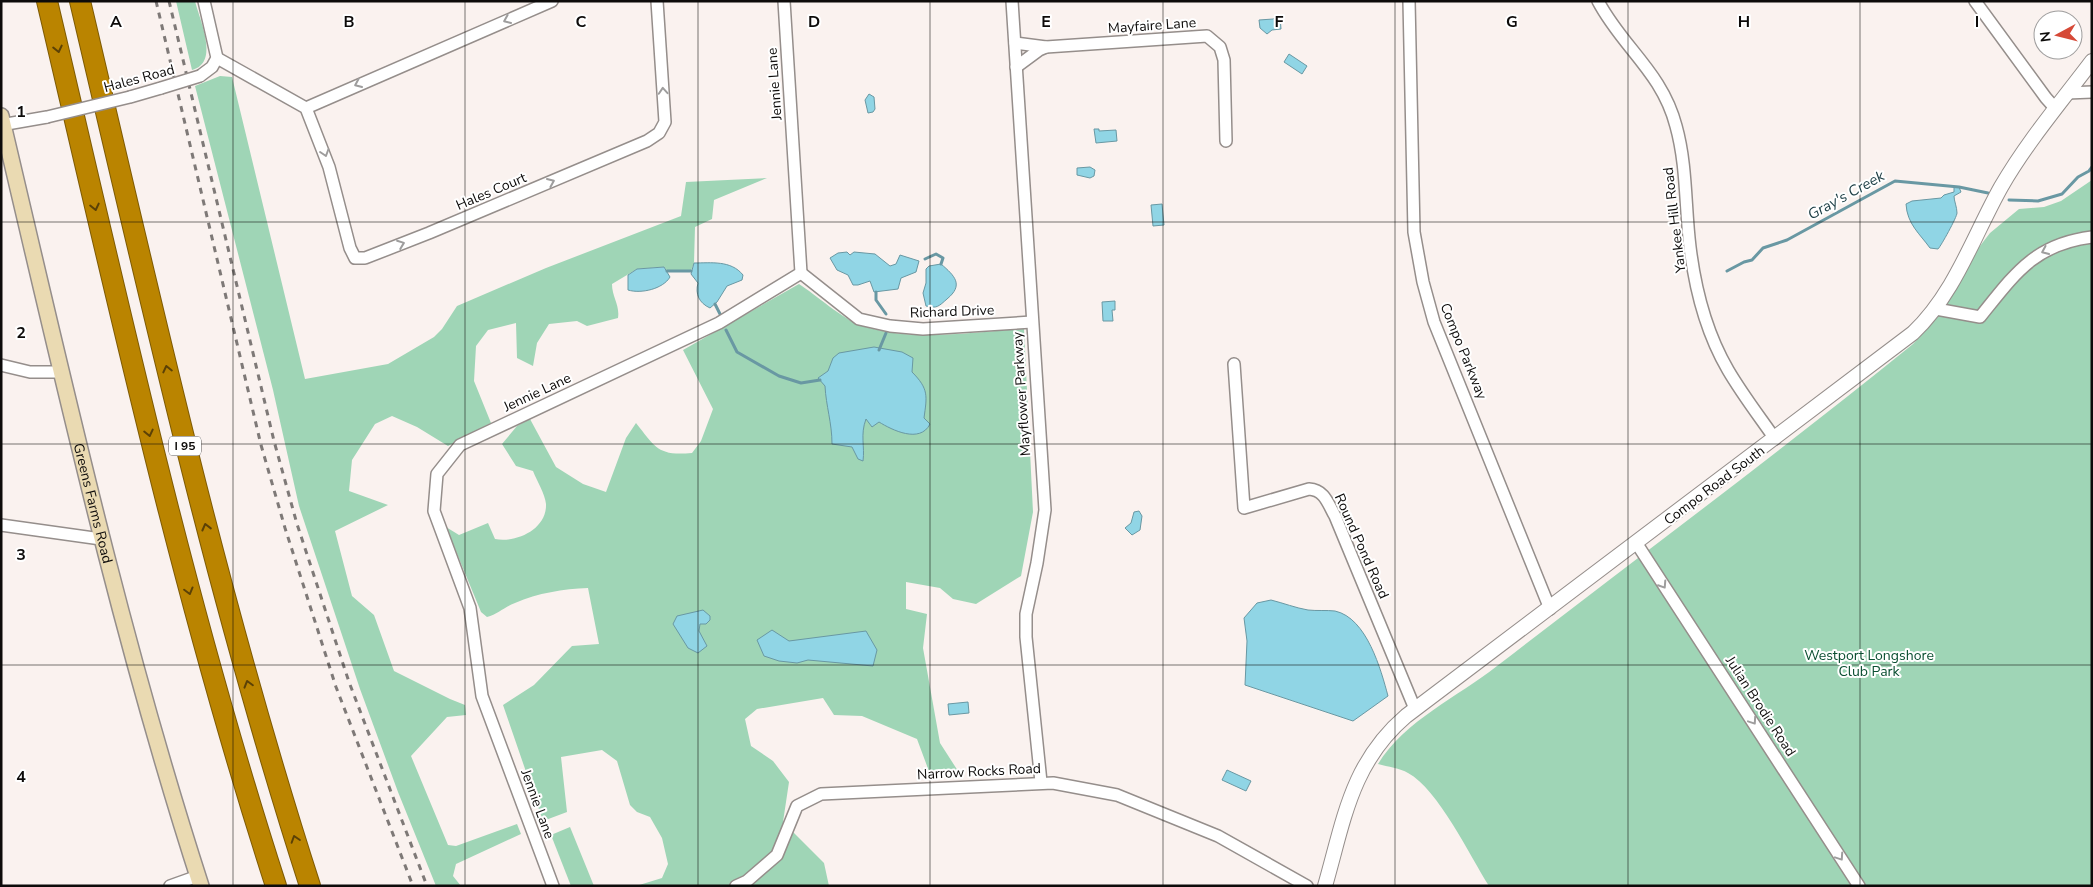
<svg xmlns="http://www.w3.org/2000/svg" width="2093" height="887" viewBox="0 0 2093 887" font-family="'Nunito Sans',sans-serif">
	<rect width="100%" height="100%" fill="#faf2ef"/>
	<!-- green -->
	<g fill="#9fd5b6">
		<path d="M176 1H195C200 21 220 63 192 70Z"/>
		<path d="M220 76 232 77 305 379 388 364 434 337 442 329 457 306 546 268 681 216 686 182 767 178 714 200 712 219 695 227 694 263 691 271H667L664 267 637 269 612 284C612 297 620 305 618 318L587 326 577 321 549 324 537 343 533 366 517 358 516 323 488 330 476 346 474 381 491 423 448 446 417 427 392 416 375 424 352 460 349 491 388 505 335 531 352 596 374 615 394 671 450 699 465 705 466 715 447 717 411 756 448 845 456 846 517 824 521 834 456 864 453 876 461 886H436L398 792 360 689 299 506 273 390 195 86Z"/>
		<path d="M2092 180V886H1489C1470 856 1438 789 1408 773 1400 768 1388 767 1378 764 1405 720 1458 697 1497 666 1636 559 1777 454 1913 344L1938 317 1973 255 1990 233 2019 209 2044 207 2061 201Z"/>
		<path d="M799 284C816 295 843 319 860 325 912 343 970 332 1024 329L1033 512 1021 576 976 604 953 599 940 588 906 582V609L927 614 923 648 940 743 958 771 930 774 917 739 862 716 834 715 823 698 757 709 745 719 751 746 773 761 789 782 783 822 824 863 829 886H636L662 878 668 864 662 838 650 817 637 812 630 805 617 761 602 750 561 757 567 812 543 821 503 705 534 685 572 646 599 644 588 588C563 589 538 593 515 603 504 607 498 614 487 617L481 612 446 527 459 535 488 523 495 539C517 543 547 529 546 504 545 494 537 481 533 471L516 466 502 444 517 426 530 419 556 467 583 484 606 492 626 438 636 423C656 448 658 456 692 453L701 441 713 409 683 350Z"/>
		<path d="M570 827 594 886H571L551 835Z"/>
	</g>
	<!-- water -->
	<g fill="#90d5e5" stroke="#6998a3">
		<path d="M1280 16 1281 29 1272 30 1267 34 1260 28 1259 20 1273 19Z"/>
		<path d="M1289 54 1307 66 1302 74 1284 62Z"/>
		<path d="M869 94 874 97 875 109 873 112 868 113 865 100Z"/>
		<path d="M1094 129H1099V131L1116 130 1117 141 1096 143Z"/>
		<path d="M1090 167 1095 170 1094 176 1090 178 1077 175V168Z"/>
		<path d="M1954 187H1959L1961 192 1954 196C1954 201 1957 207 1957 213 1957 217 1941 246 1938 249L1930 248C1920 234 1907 224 1906 204L1912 201 1941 198 1944 195 1954 192Z"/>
		<path d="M1162 204 1164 225 1153 226 1151 205Z"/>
		<path d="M847 252 850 255 854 252 875 254 890 266 896 264 900 255 919 261 916 272 901 278 898 289 874 292 870 281 858 285H853L848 275 837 270 830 258 838 253Z"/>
		<path d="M694 263C711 263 731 260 743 275L742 280 727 286 717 302 710 308C699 303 695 294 698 283L691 274Z"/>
		<path d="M941 264C955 276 964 285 947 299 939 306 937 309 926 306L923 293 926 283V269L929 266Z"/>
		<path d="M664 267 670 277C663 289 641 294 628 290V275L637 269Z"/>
		<path d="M1115 301V310H1112L1113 321H1103L1102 302Z"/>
		<path d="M874 347 902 352 913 358 912 372C929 389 927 396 924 418L930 424C920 444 892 430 879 422L872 427 866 419C860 435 865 446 863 461L858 459 852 447 832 444C832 423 826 406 825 386L818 378 828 371 833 358 839 353Z"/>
		<path d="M1139 511 1142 516 1140 530 1132 535 1125 528 1131 523 1134 512Z"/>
		<path d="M1271 600C1283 603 1296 608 1308 610 1317 611 1327 610 1335 611 1367 618 1381 670 1388 696L1353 721 1245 685 1247 641 1244 618 1257 603Z"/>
		<path d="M703 610 710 616V620L706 624H700L699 631 707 646 698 653 688 648 673 624 677 616Z"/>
		<path d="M772 630 789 641 866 631 877 650 873 666 808 660 797 663 779 661 764 656 757 640Z"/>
		<path d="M968 702 969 713 949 715 948 704Z"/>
		<path d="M1227 770 1251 781 1246 791 1222 780Z"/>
	</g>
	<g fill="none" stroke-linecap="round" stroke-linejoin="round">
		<!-- stream -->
		<g stroke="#6998a3" stroke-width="3">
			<path d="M2009 200 2038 201 2062 194 2078 177 2089 171 2092 167"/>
			<path d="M925 259 936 254 943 258 941 264"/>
			<path d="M667 271H691"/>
			<path d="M1727 271 1744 262 1752 260 1763 248 1787 240 1895 181 1959 187 1988 193"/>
			<path d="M876 292V300L886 314"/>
			<path d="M715 304 720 314"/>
			<path d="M726 330 737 352 779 376 801 383 820 380"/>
			<path d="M879 350 886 333"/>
		</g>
		<defs>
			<g id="minor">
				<path d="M1012 1 1045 510 1037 563 1026 614V637L1041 782"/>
				<path d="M1409 1 1414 232 1423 282 1434 322 1550 609"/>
				<path d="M1598 1C1622 47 1662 72 1676 126 1687 165 1685 207 1690 247 1695 288 1707 334 1728 370 1742 394 1759 416 1775 439"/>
				<path d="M1975 1 2046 98 2055 108"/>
				<path d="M1015 43 1046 47 1207 36 1220 47 1224 60 1226 141"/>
				<path d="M217 58 306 108 329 167 350 248 355 258H365L429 233 647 141 659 133 665 122 657 1"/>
				<path d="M1016 67 1039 50 1046 47"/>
				<path d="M200 76 212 67 217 58 204 1"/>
				<path d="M2067 93 2092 92"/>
				<path d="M130 97 161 88"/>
				<path d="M306 108 552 1"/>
				<path d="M1 125 47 117"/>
				<path d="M801 273 859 319 890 326 923 329 1032 322"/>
				<path d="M1936 309 1980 317C2014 275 2034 244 2092 237"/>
				<path d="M1234 364 1244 508 1309 489C1325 490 1328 504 1335 516L1415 709"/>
				<path d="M1 365 30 372H61"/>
				<path d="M1 525 101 539"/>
				<path d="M1637 544 1859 886"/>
				<path d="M170 886 198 876"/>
				<path d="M553 886 482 696 470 608 434 511 437 474 460 445 719 323 801 273 784 1"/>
				<path d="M736 886 747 881 777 855 797 806 821 794 1053 783 1117 795 1218 836 1307 886"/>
			</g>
			<path id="tertiary" d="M1325 886C1344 820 1351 763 1406 716L1913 333C1955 293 1973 237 2001 187 2027 142 2061 102 2092 61"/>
			<g id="secondary">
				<path id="s1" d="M1 116C62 374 119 633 201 886"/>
			</g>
			<g id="motorway">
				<path d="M47 1C117 298 182 596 276 886"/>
				<path d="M80 1C150 298 216 595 310 886"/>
			</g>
		</defs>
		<!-- minor casing -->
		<use href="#minor" stroke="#958e8b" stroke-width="14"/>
		<!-- tertiary casing -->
		<use href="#tertiary" stroke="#958e8b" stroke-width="16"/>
		<!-- secondary casing -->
		<use href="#secondary" stroke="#958e8b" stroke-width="18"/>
		<!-- motorway casing -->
		<use href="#motorway" stroke="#7d5a04" stroke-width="22"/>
		<!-- minor -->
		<use href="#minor" stroke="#fff" stroke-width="11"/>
		<!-- tertiary -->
		<use href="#tertiary" stroke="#fff" stroke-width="14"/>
		<!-- secondary -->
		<use href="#secondary" stroke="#eadab2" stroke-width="15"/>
		<!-- motorway -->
		<use href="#motorway" stroke="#ba8400" stroke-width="20"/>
		<!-- rail -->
		<g stroke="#7e7977" stroke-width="3" stroke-dasharray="6 6" stroke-linecap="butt">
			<path d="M156 1 261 445 285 528 336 687 413 886"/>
			<path d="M169 1 274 441 297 524 349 682 427 886"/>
		</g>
		<defs>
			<g id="minor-bridge">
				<path d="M161 88 200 76"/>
				<path d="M47 117 130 97"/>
			</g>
		</defs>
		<!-- minor-bridge casing -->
		<use href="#minor-bridge" stroke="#958e8b" stroke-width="14" stroke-linecap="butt"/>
		<!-- minor-bridge -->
		<use href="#minor-bridge" stroke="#fff" stroke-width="11"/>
	</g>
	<!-- one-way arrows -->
	<defs><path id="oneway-chevron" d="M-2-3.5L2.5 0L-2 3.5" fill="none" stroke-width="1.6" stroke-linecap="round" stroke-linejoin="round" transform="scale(1.25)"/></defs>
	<g stroke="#9e9d9d">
		<use href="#oneway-chevron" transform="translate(507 20) rotate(157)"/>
		<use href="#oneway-chevron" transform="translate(358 84) rotate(156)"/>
		<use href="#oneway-chevron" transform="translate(663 91) rotate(-94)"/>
		<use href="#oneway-chevron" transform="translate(325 153) rotate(72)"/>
		<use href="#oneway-chevron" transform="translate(551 182) rotate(-23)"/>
		<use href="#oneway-chevron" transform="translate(401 244) rotate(-21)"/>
		<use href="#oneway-chevron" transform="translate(2045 251) rotate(156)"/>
		<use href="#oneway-chevron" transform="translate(1663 585) rotate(57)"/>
		<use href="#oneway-chevron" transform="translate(1753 721) rotate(56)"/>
		<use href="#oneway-chevron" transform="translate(1840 857) rotate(56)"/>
	</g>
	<g stroke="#5b4106">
		<use href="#oneway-chevron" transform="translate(58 49) rotate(77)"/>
		<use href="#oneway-chevron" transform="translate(95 207) rotate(77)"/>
		<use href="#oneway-chevron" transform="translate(167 369) rotate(-103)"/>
		<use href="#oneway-chevron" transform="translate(149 433) rotate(77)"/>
		<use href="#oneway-chevron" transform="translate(206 527) rotate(-104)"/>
		<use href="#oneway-chevron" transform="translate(189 591) rotate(75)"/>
		<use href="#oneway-chevron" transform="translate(248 684) rotate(-106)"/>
		<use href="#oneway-chevron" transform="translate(295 839) rotate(-108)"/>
	</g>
	<!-- grid -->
	<path fill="none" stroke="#0d0b0a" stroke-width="1" stroke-opacity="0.55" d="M233 1V886M465 1V886M698 1V886M930 1V886M1163 1V886M1395 1V886M1628 1V886M1860 1V886M1 222H2092M1 444H2092M1 665H2092"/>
	<g text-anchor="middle" stroke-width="4" stroke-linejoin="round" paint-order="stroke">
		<!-- shield labels -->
		<rect fill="#fff" stroke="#565454" stroke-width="1" x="169" y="436.5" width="32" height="19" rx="4"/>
		<g font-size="12" font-weight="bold" fill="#0d0b0a">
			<text x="185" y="450">I 95</text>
		</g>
		<!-- street labels -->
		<g font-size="14" fill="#0d0b0a" stroke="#fff">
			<text transform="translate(1152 25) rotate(-4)" y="5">Mayfaire Lane</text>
			<text transform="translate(139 78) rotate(-15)" y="5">Hales Road</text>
			<text transform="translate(774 84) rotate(-94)" y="5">Jennie Lane</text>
			<text transform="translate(491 191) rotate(-23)" y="5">Hales Court</text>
			<text transform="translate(1674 220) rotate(-97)" y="5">Yankee Hill Road</text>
			<text transform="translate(952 311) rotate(-2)" y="5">Richard Drive</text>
			<text transform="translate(1464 351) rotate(68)" y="5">Compo Parkway</text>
			<text transform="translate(537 392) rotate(-25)" y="5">Jennie Lane</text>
			<text transform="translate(1021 394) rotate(-94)" y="5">Mayflower Parkway</text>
			<text transform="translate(1714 485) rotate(-37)" y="5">Compo Road South</text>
			<text dy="5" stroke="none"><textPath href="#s1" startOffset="398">Greens Farms Road</textPath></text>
			<text transform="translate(1362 546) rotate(66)" y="5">Round Pond Road</text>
			<text transform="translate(1761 706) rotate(57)" y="5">Julian Brodie Road</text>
			<text transform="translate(979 771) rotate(-3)" y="5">Narrow Rocks Road</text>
			<text transform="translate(538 804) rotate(70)" y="5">Jennie Lane</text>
		</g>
		<!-- park labels -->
		<g font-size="14" fill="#0b4f32" stroke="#fff">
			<text x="1869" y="660">Westport Longshore<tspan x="1869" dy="16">Club Park</tspan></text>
		</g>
		<!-- water labels -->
		<g font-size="15" font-style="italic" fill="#193b42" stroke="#fff">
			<text transform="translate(1846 195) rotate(-29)" y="5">Gray's Creek</text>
		</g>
	</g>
	<g font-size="16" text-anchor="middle" font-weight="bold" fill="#0d0b0a" stroke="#fff" stroke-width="4" stroke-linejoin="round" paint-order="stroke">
		<text x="116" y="27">A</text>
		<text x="349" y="27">B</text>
		<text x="581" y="27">C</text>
		<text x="814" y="27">D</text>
		<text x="1046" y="27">E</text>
		<text x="1279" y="27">F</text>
		<text x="1512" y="27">G</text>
		<text x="1744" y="27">H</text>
		<text x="1977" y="27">I</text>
		<text x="21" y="117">1</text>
		<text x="21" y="338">2</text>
		<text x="21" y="560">3</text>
		<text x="21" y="782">4</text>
	</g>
	<!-- border -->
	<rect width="2093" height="887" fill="none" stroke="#0d0b0a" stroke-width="5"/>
	<!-- north arrow -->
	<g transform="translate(2058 35) rotate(263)"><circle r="24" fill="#ffffff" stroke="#9e9d9d"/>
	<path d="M0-4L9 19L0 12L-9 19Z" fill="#d64937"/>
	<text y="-8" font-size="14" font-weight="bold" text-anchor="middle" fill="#0d0b0a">N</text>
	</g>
</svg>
